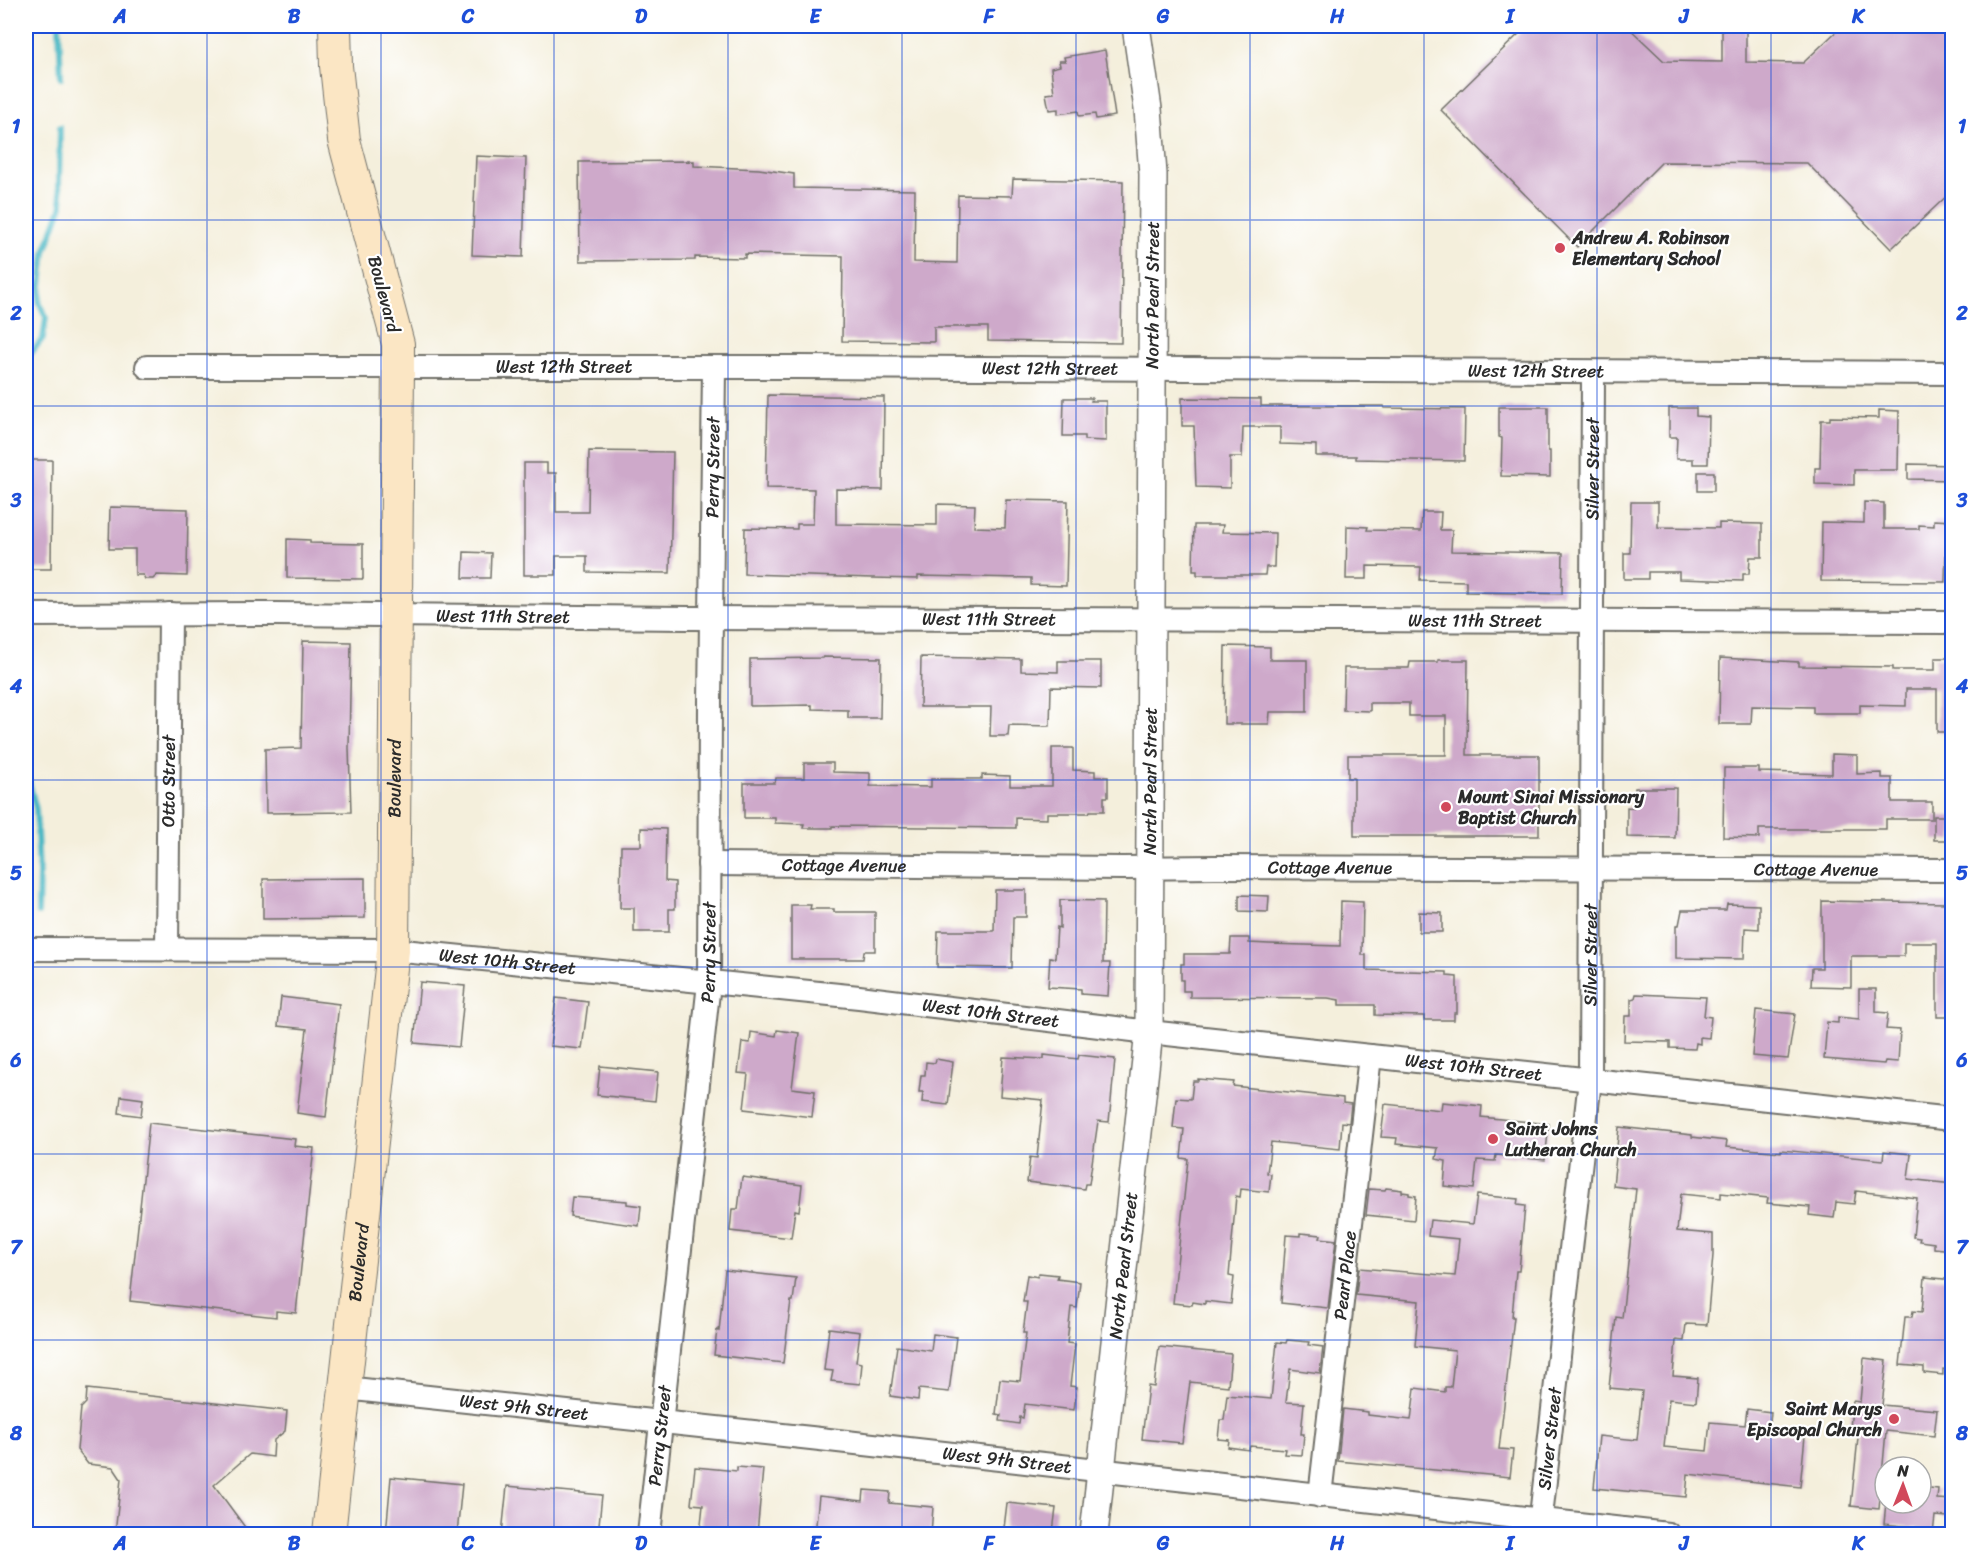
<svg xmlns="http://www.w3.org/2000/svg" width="1978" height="1560" viewBox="0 0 1978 1560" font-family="Sriracha,sans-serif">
	<rect width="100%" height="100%" fill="#fff"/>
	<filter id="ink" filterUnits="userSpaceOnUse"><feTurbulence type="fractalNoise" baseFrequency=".0167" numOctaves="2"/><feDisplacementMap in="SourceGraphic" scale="12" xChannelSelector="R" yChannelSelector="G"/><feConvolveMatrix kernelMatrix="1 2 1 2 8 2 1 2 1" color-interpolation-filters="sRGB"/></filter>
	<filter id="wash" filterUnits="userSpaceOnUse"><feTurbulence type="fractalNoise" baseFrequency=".008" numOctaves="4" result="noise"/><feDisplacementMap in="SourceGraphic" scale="24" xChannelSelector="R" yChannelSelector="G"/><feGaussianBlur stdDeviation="1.35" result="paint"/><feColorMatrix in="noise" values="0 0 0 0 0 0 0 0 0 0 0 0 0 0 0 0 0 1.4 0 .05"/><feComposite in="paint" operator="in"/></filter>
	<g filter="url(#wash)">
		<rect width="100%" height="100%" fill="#f4efdc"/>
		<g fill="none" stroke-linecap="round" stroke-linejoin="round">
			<!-- stream -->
			<g stroke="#4ab8c4" stroke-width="6">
				<path d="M59 26 61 78"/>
				<path d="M26 365 29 356 43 338 46 317 39 302 45 252 62 205 59 186 60 127"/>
				<path d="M26 770 36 809 39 873 38 913"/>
			</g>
		</g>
		<g id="blocks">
			<!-- building -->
			<g fill="#cea9ca">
				<path d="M1527 26H1627L1664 61 1722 62V26H1746V62L1803 63 1842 26H1941L1953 37V190L1891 249 1807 163 1662 162 1577 247 1441 110Z"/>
				<path d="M1105 50 1115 116 1096 119 1095 114 1079 116 1078 111 1058 114V109L1049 110 1046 94 1054 93 1051 68 1060 66 1059 61H1065L1064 57Z"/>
				<path d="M476 156 526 158 523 257 472 255Z"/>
				<path d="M694 161V166L759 169 794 174V188L915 190 914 262 957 263 958 195 1012 196 1013 179 1123 181 1121 343 988 341V327H934V342L842 341 843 256 745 254V258L695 257V260L580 261 579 162Z"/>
				<path d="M768 395 884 397 883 490 836 489V524L937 525V504L975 505 974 527 1005 528 1006 500 1068 501 1066 586 1031 585V578L918 576V579L873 578 744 574 745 528 797 529V524H813L814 489 766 488Z"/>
				<path d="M1064 398H1092L1091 401H1106V441L1084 440V436H1063Z"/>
				<path d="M1182 398 1261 399V406H1384V408L1465 409 1464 461 1356 459V456H1316V445L1280 444V427H1243L1242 457H1230V488L1196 487 1194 426H1182Z"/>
				<path d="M1499 407H1548V451H1550V477L1501 476 1502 438 1499 437Z"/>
				<path d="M1669 408H1696V416L1709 417 1708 464H1693V459H1676L1677 437H1669Z"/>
				<path d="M1879 410 1899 411 1898 470H1854V485L1815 484V468H1820L1821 420H1830V417L1879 418Z"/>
				<path d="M589 451 673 452 670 573 587 572V556H556V575H524V463H547V473H556V512H588Z"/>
				<path d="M26 460H52L51 569H26Z"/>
				<path d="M1908 464 1953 465V480L1908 479Z"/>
				<rect x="1698" y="472" width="16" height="19"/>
				<path d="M1631 502H1658V527L1719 528V523L1762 524V557H1750L1749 574H1743V581L1679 579V572H1648V579H1624V553H1630Z"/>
				<path d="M1864 502 1884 503V529H1919V525L1934 526V520L1953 521V549H1946L1945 582 1821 581 1822 522 1864 523Z"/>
				<path d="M110 507 188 509 187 576 157 575 153 579H145L143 575H135V549H109Z"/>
				<path d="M1422 512H1441L1440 530H1452L1451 551 1563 553 1562 594 1466 592V581L1420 580 1421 567 1367 566V579H1346L1347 526 1368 527 1367 530 1421 531Z"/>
				<path d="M1194 525H1223L1222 532 1275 533 1274 567H1266L1265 575H1197V571H1193Z"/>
				<path d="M287 539 310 540V543L363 544V579L287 578Z"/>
				<path d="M464 552 491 553 490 578H463Z"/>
				<path d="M303 641 351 642 349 748 351 812 266 813 265 749 301 748Z"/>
				<path d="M1225 646 1270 647V660H1307V712H1270L1269 724H1224Z"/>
				<path d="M823 657 881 658 880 718H848V710L812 709V705L750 706V659L823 658Z"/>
				<path d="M921 657 1021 659V671L1058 672V661H1101V688L1051 687 1050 726 1009 725 1008 736H990L991 707H920Z"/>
				<path d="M1720 658 1799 662V666L1893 667V670H1935V658H1953V732H1937V689H1906V706L1860 705V713H1813V707L1752 706 1751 724H1719Z"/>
				<path d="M1438 660H1468L1467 755H1539V836H1354V778H1348V755H1446V716H1409V703H1370V711L1343 710 1344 668H1409L1410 662H1438Z"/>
				<path d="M1052 748H1073V770L1095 771V777H1108V797H1104V811H1090L1089 813H1047V819L1016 818V828L832 826V828H803L804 824 775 823V818H744V783H775L776 778H804V763H833V772L870 773V786L931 787V779H982V775L1010 776V786H1052Z"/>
				<path d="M1832 754 1857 755V774L1882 773V778H1892V802H1932V819H1886V829H1759V838L1723 837 1724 768H1759V772L1832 774Z"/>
				<path d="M1635 788H1676L1675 838 1627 837V807L1634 808Z"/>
				<rect x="1934" y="816" width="19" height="24"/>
				<path d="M641 828 666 829 665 881 675 882V909H669V932H634V908H620L621 846H641Z"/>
				<path d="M365 878V918L263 919V879Z"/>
				<path d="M995 890H1026V917H1013L1012 968 937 967 938 931H994Z"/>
				<path d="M1239 895 1269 896 1268 912 1239 911Z"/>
				<path d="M1060 900 1104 901 1103 963H1110L1108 996 1081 994V989L1048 987 1050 957 1055 958 1057 927 1060 928Z"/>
				<path d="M1341 901 1363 902 1362 955H1366V970L1447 972V976L1457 977V1013H1454V1020H1424V1016L1375 1015V1005H1339V1000L1328 998 1190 997V991H1183V980H1181V964H1184V954H1230L1231 938H1249V943L1269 944 1340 946Z"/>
				<path d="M1822 901 1948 903V908H1953V1017H1937V943H1904V956H1851V987L1811 986 1812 968H1822Z"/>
				<path d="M1727 904 1759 905V929L1745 928 1744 959 1676 958V925H1679L1682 910H1726Z"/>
				<path d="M791 905H811L810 909H834V912H875V951H864L863 959H791Z"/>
				<path d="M1419 912 1442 913V932H1419Z"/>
				<path d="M420 982 465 986 459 1047 414 1043Z"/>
				<path d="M1859 989H1876V1012L1888 1013 1886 1029 1900 1030 1898 1062 1885 1061 1884 1064 1824 1059 1827 1022 1838 1023V1017L1859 1019Z"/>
				<path d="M1636 994 1706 997 1704 1016 1711 1017 1709 1038 1700 1037V1044L1696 1043 1695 1049 1670 1048V1042L1624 1041 1625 1016H1631V999L1635 998Z"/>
				<path d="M281 997 339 1004 326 1117 297 1113 307 1029 278 1026Z"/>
				<path d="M556 998 588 1002 582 1049 550 1046Z"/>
				<path d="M1756 1010 1795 1014 1788 1059 1752 1056Z"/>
				<path d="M777 1030 799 1033 792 1088 815 1091 812 1117 744 1109 748 1074 738 1073 742 1042 750 1043 751 1032 776 1036Z"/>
				<path d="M1044 1055 1078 1059 1079 1055 1115 1059 1109 1122 1098 1121 1089 1184H1085L1084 1189 1027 1182 1030 1157 1037 1158 1043 1100 1000 1096 1003 1057 1044 1059Z"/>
				<path d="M936 1059 953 1062 948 1105 922 1102 923 1092H919L921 1075H925L926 1062 935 1063Z"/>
				<path d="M600 1066 658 1072 655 1101 597 1095Z"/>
				<path d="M1198 1079 1234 1082 1233 1086 1343 1098V1103L1351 1104 1349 1123 1342 1122 1340 1149 1271 1142 1267 1173 1271 1174 1269 1192 1241 1189 1240 1197 1236 1196 1229 1276 1234 1277 1231 1304 1205 1301V1304L1193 1302 1192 1305 1173 1303 1188 1159 1181 1158 1184 1129 1173 1128 1176 1098 1191 1099 1193 1081H1198Z"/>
				<path d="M121 1096 143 1099 141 1116 119 1113Z"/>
				<path d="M1442 1102 1482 1106 1481 1117 1549 1124 1545 1160 1496 1155 1495 1161 1477 1160 1474 1189 1444 1186 1446 1161 1436 1159 1438 1148 1396 1144 1397 1138 1381 1137 1385 1104 1441 1110Z"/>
				<path d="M149 1123 295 1139 294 1146 314 1148 296 1313 276 1311V1317L130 1301Z"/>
				<path d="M1619 1127 1692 1135V1137L1727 1141 1726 1147 1781 1152V1150L1883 1160 1884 1151 1911 1154 1908 1179 1953 1184V1250L1934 1248V1243L1919 1241 1920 1238 1913 1237 1917 1198 1856 1191 1854 1204 1836 1202 1834 1218 1809 1215 1810 1207 1767 1203 1768 1198 1721 1193V1198L1681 1194 1677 1231 1713 1234V1255L1707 1325 1686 1324 1684 1341 1676 1340 1673 1376 1698 1378 1696 1402 1669 1399 1664 1447 1707 1451 1710 1422 1745 1425 1747 1409 1771 1412 1769 1432 1805 1436 1800 1487 1688 1474 1686 1497 1594 1488 1599 1436 1637 1440 1642 1391 1609 1388 1616 1317 1622 1318 1636 1189 1613 1186Z"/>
				<path d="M742 1177 802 1185 799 1211 795 1210 791 1238 730 1231 732 1209H738Z"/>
				<path d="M1386 1188 1402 1190V1192L1409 1193V1195L1416 1196 1414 1220 1366 1215 1369 1189 1385 1190Z"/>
				<path d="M1477 1195 1518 1199 1517 1205 1525 1206 1519 1271H1516L1512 1317H1514L1499 1449 1513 1450 1510 1477 1338 1461 1343 1409 1368 1412V1415L1411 1420 1415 1388 1445 1392V1387H1451L1455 1350 1415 1346 1419 1301 1356 1295 1359 1268 1455 1276 1459 1239 1428 1236 1430 1220 1473 1224Z"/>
				<path d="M572 1197 627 1201V1204L641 1206 639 1226 570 1216Z"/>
				<path d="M1300 1233 1321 1235 1320 1238 1336 1240 1328 1308 1281 1303 1286 1235 1300 1236Z"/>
				<path d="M725 1270 796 1278 793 1301H791L783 1363 714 1355 717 1330 719 1331Z"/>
				<path d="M1039 1273 1058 1275 1057 1279 1080 1282 1077 1308 1071 1307 1067 1343 1075 1344 1070 1386 1077 1387 1074 1410 1025 1404 1023 1418 1020 1417 1019 1424 1000 1421 1001 1415 996 1414 1000 1379 1020 1381 1026 1333H1023L1027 1302H1023L1027 1275 1038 1277Z"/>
				<path d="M1925 1277 1953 1280V1370L1943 1369V1375L1924 1373V1367L1900 1365 1905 1317H1912L1913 1311 1922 1312Z"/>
				<path d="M829 1328 860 1332 856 1362 862 1363 860 1384 831 1381 833 1371 824 1370Z"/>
				<path d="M933 1334 956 1337 949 1392 919 1389 918 1400 890 1396 897 1346 931 1351Z"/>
				<path d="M1287 1340 1309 1342 1308 1345 1323 1347 1320 1373 1290 1369 1286 1402 1304 1403 1301 1434H1304L1302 1455 1284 1454 1285 1449 1250 1446 1249 1450 1228 1447 1229 1440 1218 1439 1220 1420H1224L1227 1395 1271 1399 1277 1342 1286 1343Z"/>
				<path d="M1159 1347 1231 1354 1228 1386 1190 1382 1182 1443 1142 1439 1148 1386 1154 1387Z"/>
				<path d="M1864 1358 1887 1361 1882 1405 1937 1410 1934 1436 1886 1431 1879 1509 1851 1506 1859 1428 1850 1427 1853 1401 1860 1402Z"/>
				<path d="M87 1389 287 1411 285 1431 274 1440 273 1457 250 1454 214 1485 250 1534H115L121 1479 113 1467 88 1464 77 1450 81 1408 86 1403Z"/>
				<path d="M695 1467 737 1471V1467L763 1469 757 1534H700L703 1505 691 1504Z"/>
				<path d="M391 1477 462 1484 457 1534H386Z"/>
				<path d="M507 1486 602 1495 598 1534H502Z"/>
				<path d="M1921 1487 1938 1489 1937 1499 1951 1500 1949 1517 1935 1516 1933 1534H1921V1528L1884 1524 1886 1503H1921Z"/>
				<path d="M864 1490 890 1492 889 1503 933 1507 931 1534H815L819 1496 863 1501Z"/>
				<path d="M1007 1503 1056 1508 1053 1532 1004 1528Z"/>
			</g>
		</g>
	</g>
	<g filter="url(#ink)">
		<use href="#blocks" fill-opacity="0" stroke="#717069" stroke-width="1.5"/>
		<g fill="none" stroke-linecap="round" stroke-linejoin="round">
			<defs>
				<g id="minor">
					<path id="s1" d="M147 367H797L1952 373"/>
					<path id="s2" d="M26 615 275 614 687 618 1952 622"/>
					<path id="s3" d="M709 864 1123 868 1215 867 1952 870"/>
					<path id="s4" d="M26 949 393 950 859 997 1149 1032 1952 1119"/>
					<path id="s5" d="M167 949 170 614"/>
					<path id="s6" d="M345 1388 811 1438 1668 1534"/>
					<path id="s7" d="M1320 1496 1370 1056"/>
					<path id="s8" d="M649 1534 709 983 710 702 714 368"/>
					<path id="s9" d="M1539 1534 1590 1080 1593 372"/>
				</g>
				<g id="tertiary">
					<path id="s10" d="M1094 1534 1149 1032 1153 174 1148 109 1136 26"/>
				</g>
				<g id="secondary">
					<path id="s11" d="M329 1534 393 950 398 367V344L344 140 336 66 335 26"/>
				</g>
			</defs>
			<!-- minor casing -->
			<use href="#minor" stroke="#717069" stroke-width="26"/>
			<!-- tertiary casing -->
			<use href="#tertiary" stroke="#717069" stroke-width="30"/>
			<!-- secondary casing -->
			<use href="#secondary" stroke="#717069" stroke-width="34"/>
			<!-- minor -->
			<use href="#minor" stroke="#fff" stroke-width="22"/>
			<!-- tertiary -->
			<use href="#tertiary" stroke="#fff" stroke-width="27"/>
			<!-- secondary -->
			<use href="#secondary" stroke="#fbe6c4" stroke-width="32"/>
		</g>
	</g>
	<!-- grid -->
	<path fill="none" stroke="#1d4ed8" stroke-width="1.5" stroke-opacity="0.55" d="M207 26V1534M381 26V1534M554 26V1534M728 26V1534M902 26V1534M1076 26V1534M1250 26V1534M1424 26V1534M1597 26V1534M1771 26V1534M26 220H1952M26 406H1952M26 593H1952M26 780H1952M26 967H1952M26 1154H1952M26 1340H1952"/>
	<!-- markers -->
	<g fill="#d1495b" stroke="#fff" stroke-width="2">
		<circle cx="1560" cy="248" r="6"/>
		<circle cx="1446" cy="807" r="6"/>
		<circle cx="1493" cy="1139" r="6"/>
		<circle cx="1894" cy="1419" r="6"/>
	</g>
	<g text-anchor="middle" stroke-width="4.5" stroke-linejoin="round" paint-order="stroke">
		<!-- poi labels -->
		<g font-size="18" font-weight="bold" fill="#2b2b2b" stroke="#fff" text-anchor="start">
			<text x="1572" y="244">Andrew A. Robinson<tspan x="1572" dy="21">Elementary School</tspan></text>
			<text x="1458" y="803">Mount Sinai Missionary<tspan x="1458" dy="21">Baptist Church</tspan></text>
			<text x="1505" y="1135">Saint Johns<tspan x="1505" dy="21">Lutheran Church</tspan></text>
			<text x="1882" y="1415" text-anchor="end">Saint Marys<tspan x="1882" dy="21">Episcopal Church</tspan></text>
		</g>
		<!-- street labels -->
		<g font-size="18" fill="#2b2b2b" stroke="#fff">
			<text transform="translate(384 294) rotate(75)" y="6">Boulevard</text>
			<text dy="6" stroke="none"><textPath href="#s10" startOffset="1242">North Pearl Street</textPath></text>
			<text dy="6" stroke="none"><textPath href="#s1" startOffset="417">West 12th Street</textPath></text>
			<text dy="6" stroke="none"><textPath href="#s1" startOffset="903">West 12th Street</textPath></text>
			<text dy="6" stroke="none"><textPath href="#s1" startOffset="1389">West 12th Street</textPath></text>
			<text dy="6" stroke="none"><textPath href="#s8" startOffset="1070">Perry Street</textPath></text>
			<text dy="6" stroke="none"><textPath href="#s9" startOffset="1068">Silver Street</textPath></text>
			<text dy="6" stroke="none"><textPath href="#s2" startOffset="477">West 11th Street</textPath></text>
			<text dy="6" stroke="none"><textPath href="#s2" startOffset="963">West 11th Street</textPath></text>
			<text dy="6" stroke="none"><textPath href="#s2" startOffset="1449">West 11th Street</textPath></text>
			<text dy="6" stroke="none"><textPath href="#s11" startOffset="759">Boulevard</textPath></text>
			<text dy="6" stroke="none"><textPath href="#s5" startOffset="168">Otto Street</textPath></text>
			<text dy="6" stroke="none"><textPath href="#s10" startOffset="756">North Pearl Street</textPath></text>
			<text dy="6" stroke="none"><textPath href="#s3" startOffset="135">Cottage Avenue</textPath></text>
			<text dy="6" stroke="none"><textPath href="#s3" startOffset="621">Cottage Avenue</textPath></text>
			<text dy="6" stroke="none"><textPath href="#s3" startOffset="1107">Cottage Avenue</textPath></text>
			<text dy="6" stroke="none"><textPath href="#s8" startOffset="585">Perry Street</textPath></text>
			<text dy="6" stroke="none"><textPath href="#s9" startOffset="582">Silver Street</textPath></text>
			<text dy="6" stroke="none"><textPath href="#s4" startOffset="482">West 10th Street</textPath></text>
			<text dy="6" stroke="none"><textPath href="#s4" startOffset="968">West 10th Street</textPath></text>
			<text dy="6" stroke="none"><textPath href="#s4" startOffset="1454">West 10th Street</textPath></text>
			<text dy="6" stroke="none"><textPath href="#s11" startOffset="273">Boulevard</textPath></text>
			<text dy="6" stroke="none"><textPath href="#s10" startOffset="270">North Pearl Street</textPath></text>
			<text dy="6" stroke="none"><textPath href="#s7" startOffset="222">Pearl Place</textPath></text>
			<text dy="6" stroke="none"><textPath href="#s6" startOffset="180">West 9th Street</textPath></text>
			<text dy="6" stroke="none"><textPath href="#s8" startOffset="99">Perry Street</textPath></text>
			<text dy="6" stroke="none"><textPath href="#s9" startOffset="96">Silver Street</textPath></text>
			<text dy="6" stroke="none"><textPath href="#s6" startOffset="666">West 9th Street</textPath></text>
		</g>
	</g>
	<!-- margin -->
	<rect width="1978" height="1560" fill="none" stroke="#fff" stroke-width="66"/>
	<!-- north arrow -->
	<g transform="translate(1903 1485) rotate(1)"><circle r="28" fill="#ffffff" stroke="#aaaaaa" stroke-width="1.5"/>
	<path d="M0-4.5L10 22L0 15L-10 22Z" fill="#d1495b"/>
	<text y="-9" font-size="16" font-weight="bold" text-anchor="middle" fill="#2b2b2b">N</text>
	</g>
	<rect x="33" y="33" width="1912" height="1494" fill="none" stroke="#1d4ed8" stroke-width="2"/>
	<g font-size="20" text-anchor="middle" font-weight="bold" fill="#1d4ed8">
		<text x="120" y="23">A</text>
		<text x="294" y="23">B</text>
		<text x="468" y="23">C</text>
		<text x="641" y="23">D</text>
		<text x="815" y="23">E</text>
		<text x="989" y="23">F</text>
		<text x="1163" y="23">G</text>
		<text x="1337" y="23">H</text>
		<text x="1510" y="23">I</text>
		<text x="1684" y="23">J</text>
		<text x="1858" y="23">K</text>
		<text x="16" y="133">1</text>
		<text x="1962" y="133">1</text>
		<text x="16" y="320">2</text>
		<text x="1962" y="320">2</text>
		<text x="16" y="507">3</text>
		<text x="1962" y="507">3</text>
		<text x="16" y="693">4</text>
		<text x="1962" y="693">4</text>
		<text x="16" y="880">5</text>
		<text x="1962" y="880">5</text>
		<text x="16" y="1067">6</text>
		<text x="1962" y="1067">6</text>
		<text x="16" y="1254">7</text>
		<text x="1962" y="1254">7</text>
		<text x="16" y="1440">8</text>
		<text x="1962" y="1440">8</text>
		<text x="120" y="1550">A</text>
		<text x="294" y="1550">B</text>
		<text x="468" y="1550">C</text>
		<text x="641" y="1550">D</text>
		<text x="815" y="1550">E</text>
		<text x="989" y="1550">F</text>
		<text x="1163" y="1550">G</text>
		<text x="1337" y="1550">H</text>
		<text x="1510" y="1550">I</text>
		<text x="1684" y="1550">J</text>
		<text x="1858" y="1550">K</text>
	</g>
</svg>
